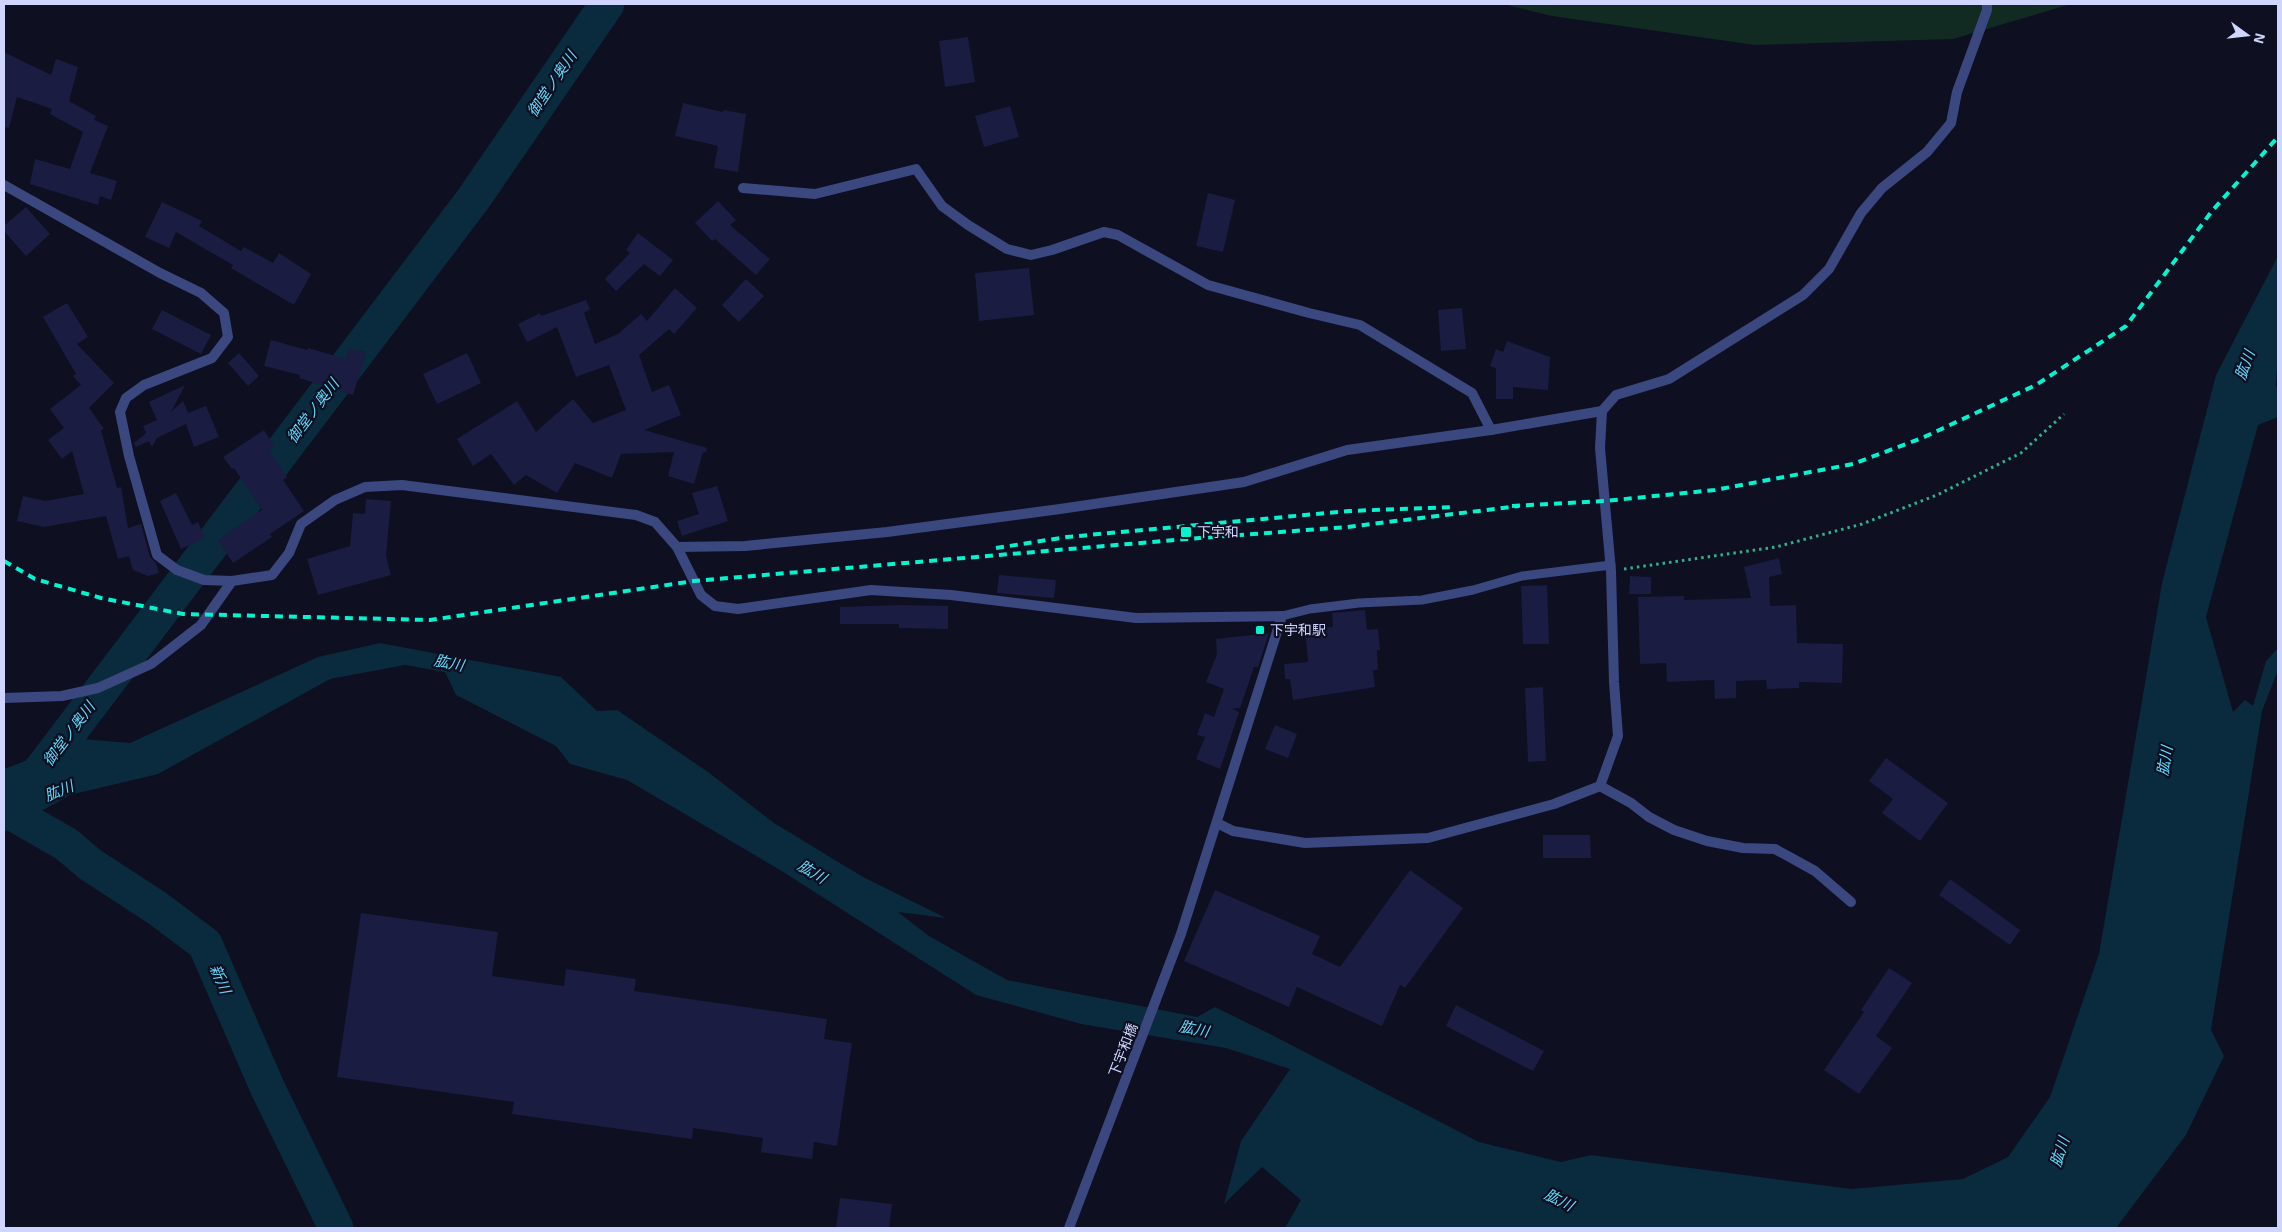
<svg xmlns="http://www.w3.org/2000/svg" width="2282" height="1232" viewBox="0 0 2282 1232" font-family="'Exo 2','Noto Sans JP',sans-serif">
	<rect width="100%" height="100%" fill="#0e0f21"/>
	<!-- green -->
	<path fill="#112b23" d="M1503 4H2071L1953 39 1755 45 1552 16Z"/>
	<!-- water -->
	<path fill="#0a2a3d" d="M2278 256V351L2276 385 2278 391V417L2258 425 2206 617 2233 712 2245 700 2253 706 2266 661 2278 648V670L2262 711 2211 1030 2224 1056 2186 1135 2116 1228H1285L1301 1200 1262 1167 1224 1204 1241 1141 1290 1069 1226 1048 1081 1024 976 995 780 870 627 780 570 764 556 746 456 695 445 672 405 665 330 679 158 774 70 795 4 832V769L83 739 130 743 318 657 380 643 561 677 597 711 617 710 708 772 774 823 863 877 946 918 898 912 929 936 1007 980 1197 1017 1215 1007 1270 1034 1479 1142 1561 1162 1591 1155 1851 1189 1963 1179 2008 1157 2050 1097 2099 954 2162 583 2216 375Z"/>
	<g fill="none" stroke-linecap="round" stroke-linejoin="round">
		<!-- river -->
		<g stroke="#0a2a3d" stroke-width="35">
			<path d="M28 787 474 198 607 4"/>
			<path d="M10 812 66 844 91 865 157 908 205 944 268 1089 336 1228"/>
		</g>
	</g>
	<!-- building -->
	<g fill="#1a1c41">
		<path d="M968 37 975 82 945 87 939 41Z"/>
		<path d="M4 52 51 75 56 59 78 67 69 101 96 116 94 120 108 126 90 173 117 181 111 200 100 196 98 205 30 184 35 159 70 169 83 132 50 114 52 109 17 97 9 128 4 127Z"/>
		<path d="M683 103 723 112V110L746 114 738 172 714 168 718 146 675 136Z"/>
		<path d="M1010 106 1019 137 984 147 975 116Z"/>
		<path d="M1208 193 1235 200 1223 252 1196 246Z"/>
		<path d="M718 201 736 220 730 225 770 259 756 275 715 239 712 241 695 223Z"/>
		<path d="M162 202 202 221 199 226 241 251 244 247 273 263 279 253 311 274 294 305 231 268 233 265 176 232 169 248 145 237Z"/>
		<path d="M26 207 50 234 26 256 4 231V226Z"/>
		<path d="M638 233 673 260 660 276 644 264 616 291 605 279 630 253 626 250Z"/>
		<path d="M1029 268 1034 315 979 321 975 273Z"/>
		<path d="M746 279 764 296 739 322 722 305Z"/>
		<path d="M675 288 697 308 674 334 669 329 639 355 652 392 669 385 681 415 644 430 707 448 706 452H703L694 484 668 476 674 452 621 454 612 478 575 463 557 493 526 475 514 485 491 454 473 466 457 439 517 401 536 432 573 399 593 423 626 410 609 365 576 377 557 327 527 342 518 324 540 313 541 316 586 300 590 309 584 313 595 344 618 334 641 314 647 321Z"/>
		<path d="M67 303 88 337 77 344 114 383 89 408 104 429 101 430 117 488 121 487 128 528 141 524 150 557 156 563 159 573 148 576 133 570 129 556 118 559 106 516 44 527 17 521 23 496 45 501 84 494 72 451 62 459 48 440 64 428 50 409 81 385 73 376 76 374 43 317Z"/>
		<path d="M1462 308 1466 349 1441 351 1438 310Z"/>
		<path d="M162 310 211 335 201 354 152 329Z"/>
		<path d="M271 340 307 350 308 348 346 359 349 348 366 352 353 395 299 378 300 375 264 366Z"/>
		<path d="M1507 341 1550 357 1548 390 1513 387V399H1496V368L1490 366 1496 349 1503 352Z"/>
		<path d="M239 353 259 376 248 386 228 363Z"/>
		<path d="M467 353 481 383 437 404 423 374Z"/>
		<path d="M185 385 171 412 183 401 188 413 206 406 219 437 194 447 186 424 157 438 152 447 149 441 136 447 134 443 146 433 143 426 157 420 149 402Z"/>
		<path d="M264 430 274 446 269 450 287 477 283 480 304 511 270 534 272 537 233 563 218 540 262 510 234 468 232 469 223 457Z"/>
		<path d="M717 486 728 521 682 536 677 521 699 514 692 493Z"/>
		<path d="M176 493 192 525 198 522 205 538 181 549 160 501Z"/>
		<path d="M366 499 391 501 386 556 391 575 318 595 307 559 350 546 353 513 365 514Z"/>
		<path d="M1779 558 1782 574 1769 577 1770 606 1796 605 1797 643 1843 644 1842 683 1799 682V688L1767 689 1766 680 1736 681V698L1715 699 1714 680 1667 682 1666 663 1640 664 1638 597 1684 596V600L1751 598 1744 567Z"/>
		<path d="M999 575 1056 580 1054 598 997 593Z"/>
		<path d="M1630 576 1651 577V594H1629Z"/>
		<path d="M1547 585 1549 644H1523L1521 586Z"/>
		<path d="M899 605 948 606V629L899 628V624H840V607Z"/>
		<path d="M1365 610 1367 630 1378 629 1380 650H1377L1378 670H1373L1375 687 1293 700 1290 679H1285L1284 664 1308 662 1305 629 1333 627 1332 613Z"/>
		<path d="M1269 633 1258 667H1254L1240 708 1232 709 1239 712 1220 769 1196 759 1205 737 1197 735 1205 713 1214 717 1224 689 1206 682 1217 654 1216 639Z"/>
		<path d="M1543 687 1546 761 1528 762 1525 688Z"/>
		<path d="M1275 725 1297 734 1288 758 1265 749Z"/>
		<path d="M1886 758 1948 803 1920 841 1882 813 1893 799 1869 781Z"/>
		<path d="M1543 835H1590L1591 858H1543Z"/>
		<path d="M1410 870 1463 908 1405 988 1400 985 1382 1026 1297 987 1289 1007 1184 961 1215 890 1320 936 1312 954 1340 967Z"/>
		<path d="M1950 879 2020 930 2010 945 1939 895Z"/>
		<path d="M361 913 498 932 492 976 564 986 566 969 636 979 634 991 827 1019 824 1039 852 1043 837 1146 814 1142 812 1159 761 1152 763 1138 693 1128 692 1139 512 1114 514 1102 337 1077Z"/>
		<path d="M1889 968 1912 983 1876 1036 1892 1048 1859 1094 1824 1070 1864 1012 1861 1010Z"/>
		<path d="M1456 1005 1544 1051 1533 1071 1446 1026Z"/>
		<path d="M840 1198 892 1204 889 1228H836Z"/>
	</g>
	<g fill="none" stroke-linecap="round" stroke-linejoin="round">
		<!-- path -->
		<path stroke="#31b089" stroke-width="3" stroke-dasharray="2.5 4" stroke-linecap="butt" d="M1624 569 1776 547 1862 524 1937 495 2021 453 2064 414"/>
		<!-- lane -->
		<path stroke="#3a487f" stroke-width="9" d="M1282 616 1310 609 1359 603 1422 600 1473 590 1522 576 1611 565"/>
		<!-- street -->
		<g stroke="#3a487f" stroke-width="10">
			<path d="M4 185 160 273 201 293 224 313 228 337 212 358 144 385 126 398 120 412 129 456 157 555 177 570 204 580 232 581 272 575 289 553 301 524 335 500 365 487 402 485 636 515 655 522 677 547 701 595 715 606 738 609 871 590 951 595 1136 618 1282 616 1181 934 1069 1228"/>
			<path d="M743 188 815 194 916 169 942 206 968 225 1007 249 1031 255 1052 250 1104 232 1118 235 1208 285 1309 313 1360 325 1472 393 1491 430"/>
			<path d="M677 547 745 546 887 532 1060 509 1244 482 1347 450 1491 430 1602 411"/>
			<path d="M4 698 62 696 98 688 151 664 201 625 232 581"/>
			<path d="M1600 786 1631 803 1649 817 1674 830 1707 841 1743 848 1775 849 1815 871 1851 902"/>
			<path d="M1217 823 1233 831 1305 843 1428 838 1554 804 1600 786 1618 736 1614 682 1611 571 1600 448 1602 411 1616 395 1669 379 1803 295 1829 269 1861 213 1882 188 1927 152 1951 123 1957 92 1987 10V4"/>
		</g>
		<!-- rail -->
		<g stroke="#06f3d0" stroke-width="4" stroke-dasharray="8 6" stroke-linecap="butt">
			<path d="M1512 506 1605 501 1715 490 1853 464 1922 438 2036 385 2126 326 2212 211 2278 137"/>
			<path d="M996 548 1067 537 1349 511 1454 507"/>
			<path d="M4 561 35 579 101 598 183 614 430 620 694 581 1187 539 1347 527 1519 506"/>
		</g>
	</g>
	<!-- markers -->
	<g fill="#06f3d0" stroke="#0e0f21" stroke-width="2">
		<rect x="1180" y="526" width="12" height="12" rx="2.5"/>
		<rect x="1255" y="625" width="10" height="10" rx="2.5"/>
	</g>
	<g text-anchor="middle" stroke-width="4.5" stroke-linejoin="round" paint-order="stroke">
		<!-- poi labels -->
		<g font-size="14" fill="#cfd5fe" stroke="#0e0f21" text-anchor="start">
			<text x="1197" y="537">下宇和</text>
			<text x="1270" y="635">下宇和駅</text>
		</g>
		<!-- street labels -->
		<g font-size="14" fill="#cfd5fe" stroke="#0e0f21">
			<text transform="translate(1123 1050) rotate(-69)" y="5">下宇和橋</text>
		</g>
		<!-- water labels -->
		<g font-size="15" font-style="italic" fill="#5fdafb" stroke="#0e0f21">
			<text transform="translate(552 84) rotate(-56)" y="5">御堂ノ奥川</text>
			<text transform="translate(2245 365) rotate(-70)" y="5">肱川</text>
			<text transform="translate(313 411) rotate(-53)" y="5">御堂ノ奥川</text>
			<text transform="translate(449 663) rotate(11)" y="5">肱川</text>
			<text transform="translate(69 734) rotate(-53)" y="5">御堂ノ奥川</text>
			<text transform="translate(2165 761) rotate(-81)" y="5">肱川</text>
			<text transform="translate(59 791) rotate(-22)" y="5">肱川</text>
			<text transform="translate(812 872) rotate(31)" y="5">肱川</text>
			<text transform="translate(220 979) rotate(67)" y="5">新川</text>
			<text transform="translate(1194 1029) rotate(12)" y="5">肱川</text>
			<text transform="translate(2060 1152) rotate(-72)" y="5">肱川</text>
			<text transform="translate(1559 1200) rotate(27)" y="5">肱川</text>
		</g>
	</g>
	<!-- border -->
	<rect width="2282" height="1232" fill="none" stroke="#cfd5fe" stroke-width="10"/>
	<!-- north arrow -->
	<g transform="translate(2247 35) rotate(105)" stroke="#0e0f21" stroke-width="4" paint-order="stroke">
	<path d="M0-4L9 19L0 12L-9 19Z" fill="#cfd5fe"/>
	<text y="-8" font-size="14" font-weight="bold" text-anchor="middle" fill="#cfd5fe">N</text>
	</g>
</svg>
